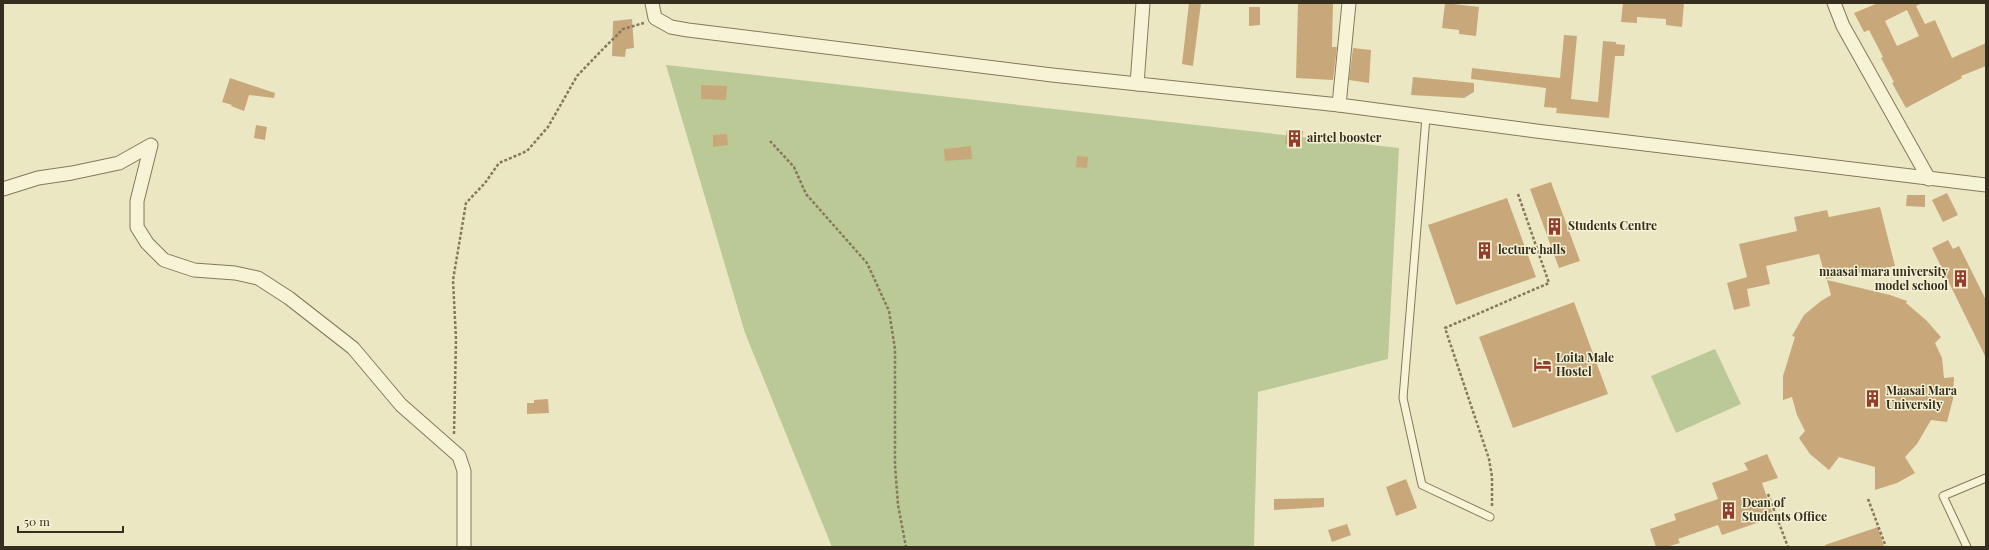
<svg xmlns="http://www.w3.org/2000/svg" width="1989" height="550" viewBox="0 0 1989 550" font-family="'Playfair Display',serif">
	<rect width="100%" height="100%" fill="#ece7c3"/>
	<!-- green -->
	<g fill="#bbc997">
		<path d="M666 65 1399 148 1388 359 1258 392 1254 547H832L745 333Z"/>
		<path d="M1715 349 1741 404 1676 433 1651 376Z"/>
	</g>
	<!-- building -->
	<g fill="#c8a87a" fill-rule="evenodd">
		<path d="M1189 3H1201L1193 66 1182 64Z"/>
		<path d="M1298 3H1333L1332 47H1337L1333 80 1296 78Z"/>
		<path d="M1445 3 1479 7 1476 36 1459 34V30L1442 28Z"/>
		<path d="M1623 3H1684L1682 27 1666 25V19L1637 17V23L1621 22Z"/>
		<path d="M1878 3H1922L1916 6 1925 24 1935 20 1952 58 1986 43V66L1961 76 1962 78 1906 108 1892 83 1894 82 1881 58 1883 57 1869 30 1864 32 1854 13ZM1907 10 1919 36 1897 46 1885 21Z"/>
		<path d="M1249 7H1260V25L1249 26Z"/>
		<path d="M632 19 634 48 626 49 625 57 612 56 613 21Z"/>
		<path d="M1564 35 1577 36 1571 99 1598 102 1603 41 1616 42V44L1625 45 1624 56H1615L1609 118 1556 113 1557 108 1544 107 1546 88 1471 79 1472 68 1560 78Z"/>
		<path d="M1353 48 1371 50 1369 83 1349 80Z"/>
		<path d="M1413 77 1474 83V92L1464 98 1411 95Z"/>
		<path d="M230 78 275 93 274 98 249 95 244 111 231 106 232 105 222 102Z"/>
		<path d="M701 85 727 86 726 100 701 99Z"/>
		<path d="M256 125 267 127 265 140 254 138Z"/>
		<path d="M1287 129 1303 131 1301 146 1285 144Z"/>
		<path d="M727 134 728 145 713 147V135Z"/>
		<path d="M971 146 972 159 945 161 944 149Z"/>
		<path d="M1077 156 1088 157 1087 168 1076 167Z"/>
		<path d="M1551 182 1580 261 1559 268 1530 189Z"/>
		<path d="M1947 193 1958 215 1943 222 1932 200Z"/>
		<path d="M1907 195H1925V207L1906 206Z"/>
		<path d="M1507 198 1536 277 1456 305 1428 225Z"/>
		<path d="M1880 207 1895 266 1826 279 1819 254 1766 266 1770 284 1747 289 1750 306 1734 310 1727 283 1747 277 1739 244 1797 231 1794 217 1827 210 1829 217Z"/>
		<path d="M1948 240 1953 249 1959 246 1986 300V358L1932 248Z"/>
		<path d="M1827 280 1890 295 1907 301 1906 303 1926 320 1941 337 1935 343 1942 358 1944 378 1954 377 1953 399 1947 422 1931 420 1917 444 1905 457 1915 473 1897 483 1875 490V467L1839 457 1829 470 1810 454 1799 438 1805 431 1797 415 1792 397 1783 400V376L1795 337 1792 336 1804 315 1821 301 1831 295Z"/>
		<path d="M1574 302 1608 394 1513 428 1479 337Z"/>
		<path d="M548 399 549 413 527 414V403H534V400Z"/>
		<path d="M1767 454 1778 478 1762 483 1774 517 1722 535 1718 525 1678 539 1680 543 1666 547H1656L1650 529 1676 520 1674 514 1718 499 1712 483 1748 470 1744 463Z"/>
		<path d="M1406 479 1417 508 1396 516 1386 487Z"/>
		<path d="M1324 498V507L1274 510V499Z"/>
		<path d="M1347 524 1351 535 1332 542 1328 530Z"/>
		<path d="M1878 527 1884 547H1825V545Z"/>
	</g>
	<g fill="none" stroke-linecap="round" stroke-linejoin="round">
		<defs>
			<g id="service">
				<path d="M1426 117 1403 398 1422 485 1490 517"/>
				<path d="M1967 547 1943 496 1986 478"/>
			</g>
			<g id="minor">
				<path d="M652 3 655 18 671 27 688 30 1052 75 1339 105 1536 131 1986 185"/>
				<path d="M1834 3 1843 26 1929 179"/>
				<path d="M1137 84 1143 3"/>
				<path d="M1339 105 1349 3"/>
				<path d="M3 189 38 178 72 173 119 163 151 145 137 201V227L147 243 164 260 194 270 235 273 258 278 289 298 353 348 401 405 459 456 464 471V547"/>
			</g>
		</defs>
		<!-- service casing -->
		<use href="#service" stroke="#85785b" stroke-width="9"/>
		<!-- minor casing -->
		<use href="#minor" stroke="#85785b" stroke-width="15"/>
		<!-- path -->
		<g stroke="#85785b" stroke-width="2.5" stroke-dasharray="3 2" stroke-linecap="butt">
			<path d="M770 141 794 167 806 194 867 263 889 311 895 349V465L898 505 906 547"/>
			<path d="M454 434 456 339 453 280 466 203 485 183 499 163 527 151 548 127 577 76 602 50 623 29 644 23"/>
			<path d="M1768 494 1788 547"/>
			<path d="M1868 499 1886 547"/>
			<path d="M1492 506V477L1489 459 1445 328 1549 283 1518 194"/>
		</g>
		<!-- service -->
		<use href="#service" stroke="#f7f3d6" stroke-width="7"/>
		<!-- minor -->
		<use href="#minor" stroke="#f7f3d6" stroke-width="13"/>
	</g>
	<!-- icons -->
	<defs>
		<symbol id="building-bare" viewBox="-9 -9 18 18"><path d="M-4-6H4V6H1V3H-1V6H-4ZM-2.5-4.3h1.7v1.8h-1.7ZM.8-4.3h1.7v1.8H.8ZM-2.5-1h1.7V.8h-1.7ZM.8-1h1.7V.8H.8Z" fill="#913e2d" stroke="#f4f0d2" stroke-width="2.5" paint-order="stroke"/></symbol>
		<symbol id="hotel-bare" viewBox="-9 -9 18 18"><path d="M-6-4.5h1.5V1H6V5H4.5V3h-9V5H-6ZM-4 0a1.8 1.8 0 1 1 3.6 0ZM.5 0V-2.5h3Q6-2.5 6 0Z" fill="#913e2d" stroke="#f4f0d2" stroke-width="2.5" paint-order="stroke"/></symbol>
	</defs>
	<g fill-rule="evenodd">
		<use href="#building-bare" x="1282" y="126" width="25" height="25"/>
		<use href="#building-bare" x="1542" y="214" width="25" height="25"/>
		<use href="#building-bare" x="1472" y="238" width="25" height="25"/>
		<use href="#building-bare" x="1948" y="266" width="25" height="25"/>
		<use href="#hotel-bare" x="1530" y="352" width="25" height="25"/>
		<use href="#building-bare" x="1860" y="386" width="25" height="25"/>
		<use href="#building-bare" x="1716" y="498" width="25" height="25"/>
	</g>
	<g text-anchor="middle" stroke-width="3" stroke-linejoin="round" paint-order="stroke">
		<!-- poi labels -->
		<g font-size="12" font-weight="bold" fill="#352d1e" stroke="#f4f0d2" text-anchor="start">
			<text x="1307" y="142">airtel booster</text>
			<text x="1568" y="230">Students Centre</text>
			<text x="1498" y="254">lecture halls</text>
			<text x="1948" y="276" text-anchor="end">maasai mara university<tspan x="1948" dy="14">model school</tspan></text>
			<text x="1556" y="362">Loita Male<tspan x="1556" dy="14">Hostel</tspan></text>
			<text x="1886" y="395">Maasai Mara<tspan x="1886" dy="14">University</tspan></text>
			<text x="1742" y="507">Dean of<tspan x="1742" dy="14">Students Office</tspan></text>
		</g>
	</g>
	<!-- border -->
	<rect width="1989" height="550" fill="none" stroke="#352d1e" stroke-width="8"/>
	<!-- scale -->
	<path d="M18 526v6h105v-6" fill="none" stroke="#352d1e" stroke-width="2"/>
	<text x="24" y="526" font-size="12" fill="#352d1e" stroke="#f4f0d2" stroke-width="3" paint-order="stroke">50 m</text>
</svg>
